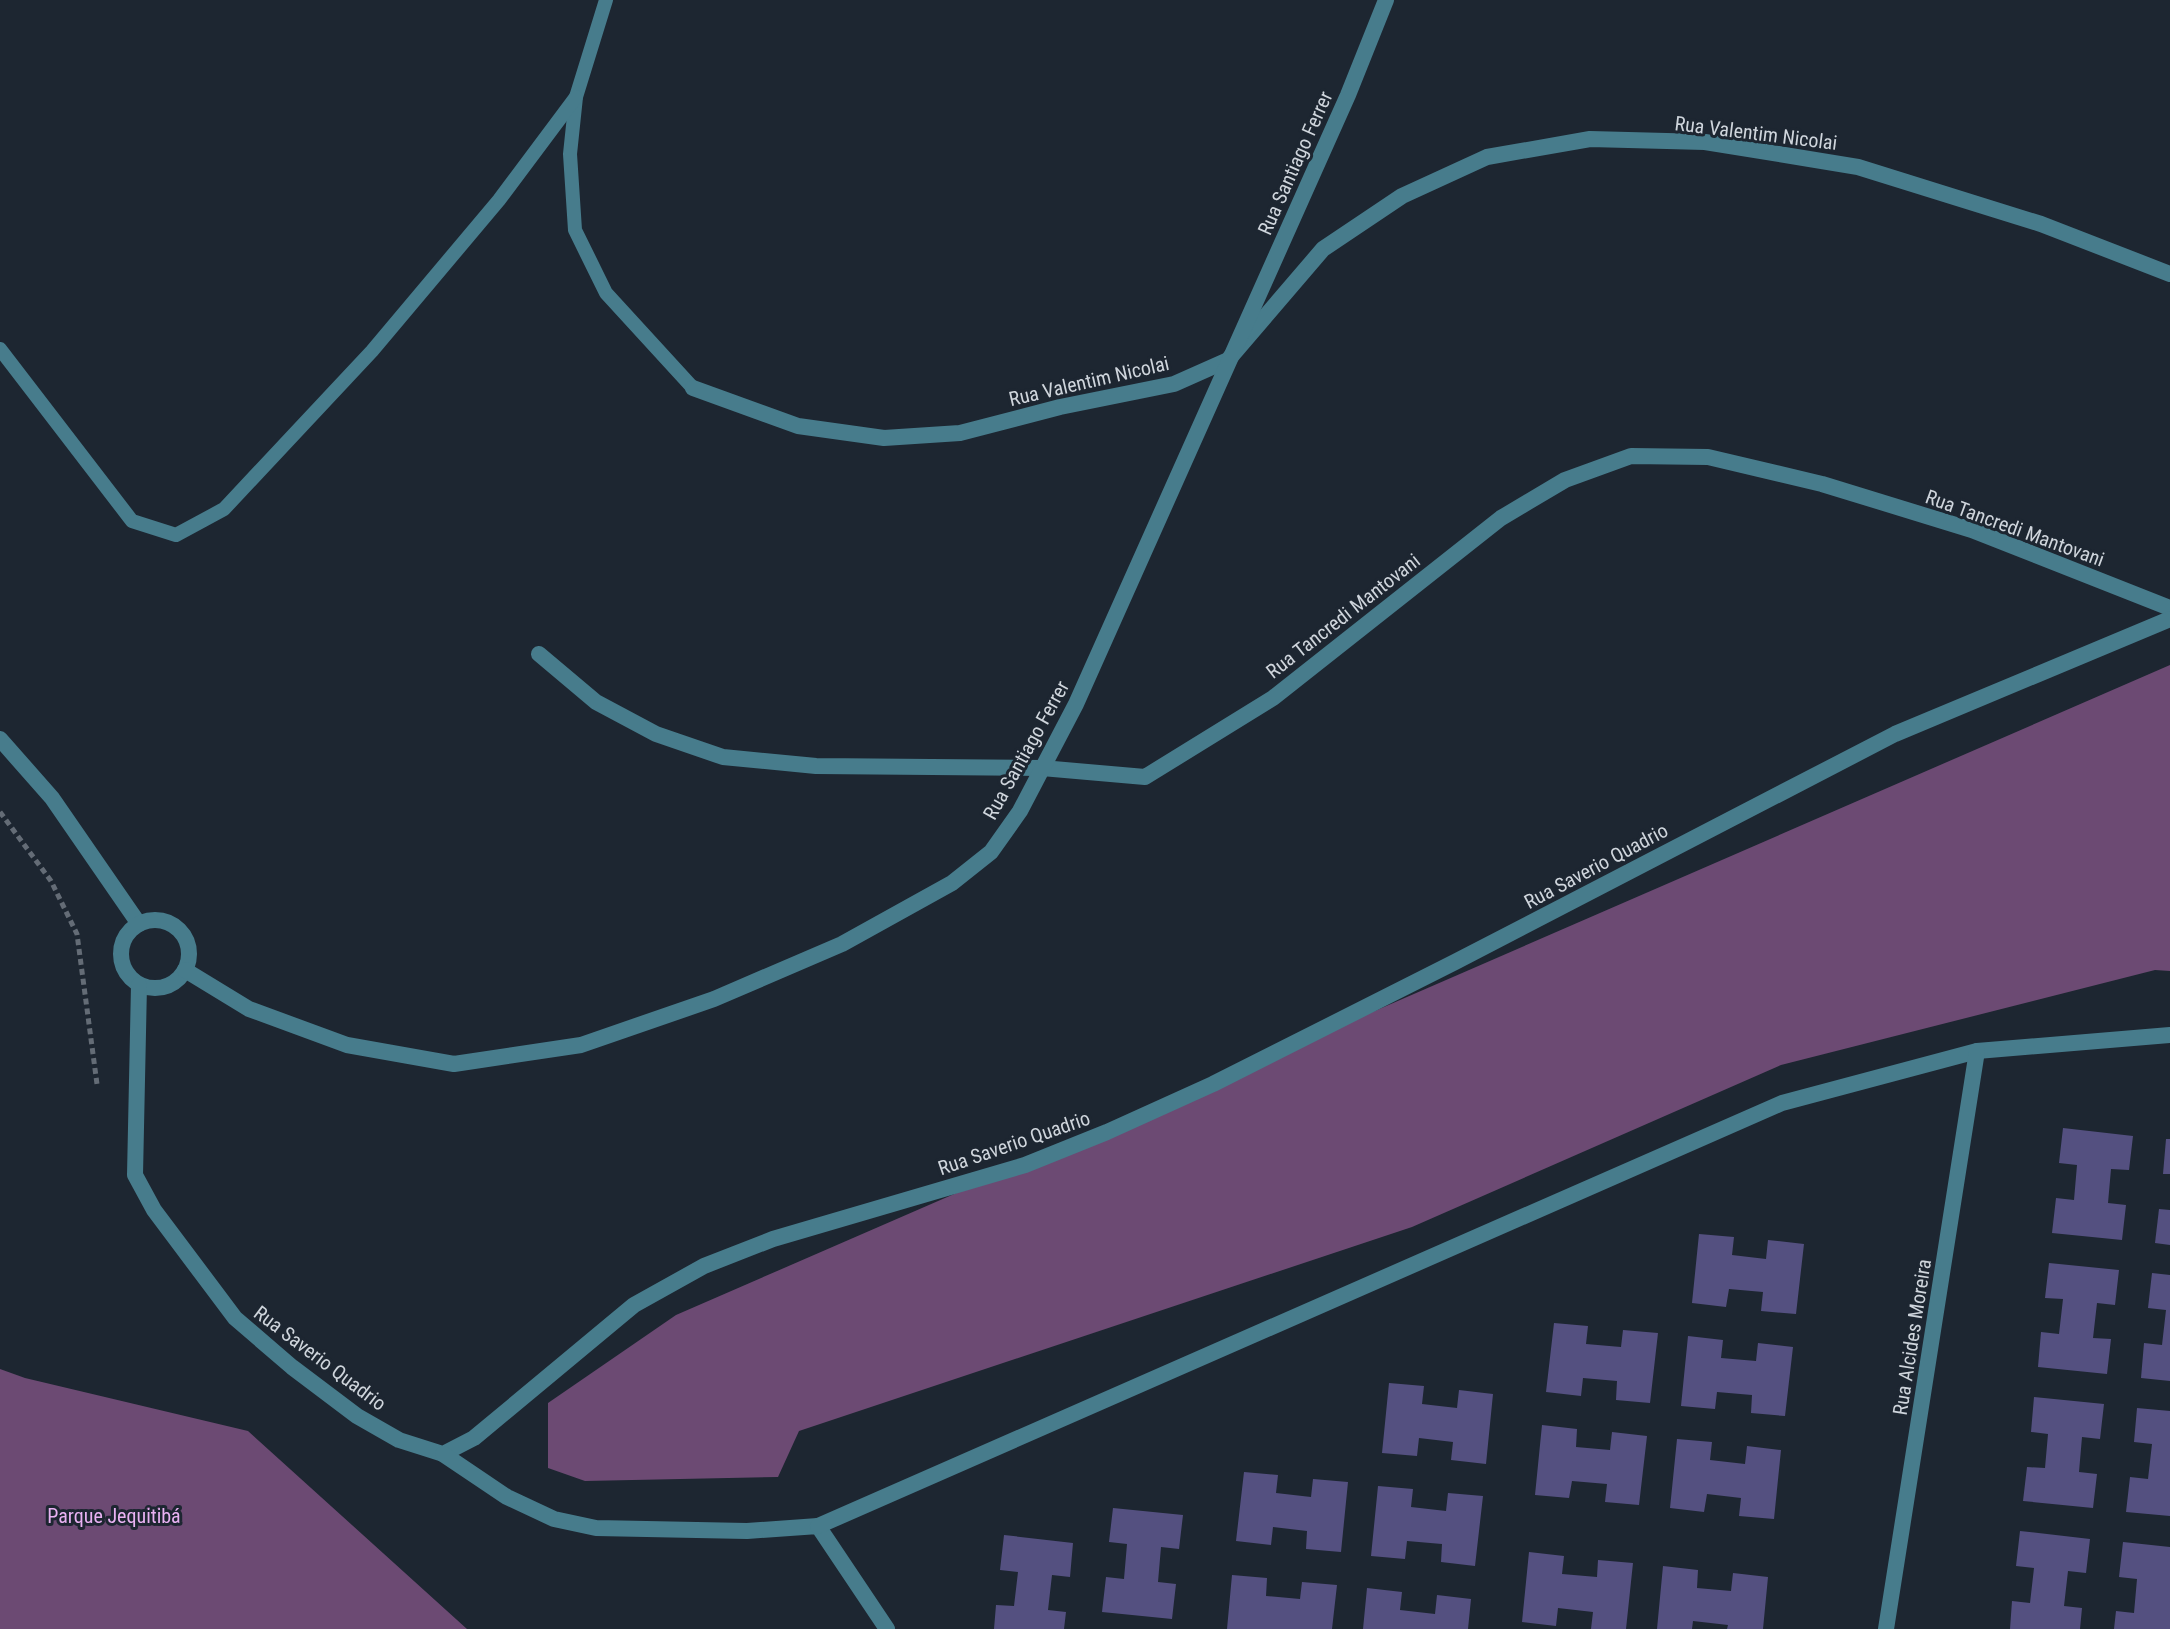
<svg xmlns="http://www.w3.org/2000/svg" width="2170" height="1629" viewBox="0 0 2170 1629" font-family="'Roboto Condensed',sans-serif">
	<rect width="100%" height="100%" fill="#1d2631"/>
	<!-- forest -->
	<g fill="#6c4a73">
		<path d="M2170 665V971L2155 970 1781 1065 1412 1227 799 1431 778 1477 585 1481 548 1468V1403L676 1315Z"/>
		<path d="M0 1369 25 1378 248 1431 467 1629H0Z"/>
	</g>
	<!-- building -->
	<g fill="#545080">
		<path d="M2063 1128 2133 1136 2129 1170 2111 1169 2108 1203 2126 1205 2122 1240 2052 1233 2056 1198 2074 1200 2077 1165 2059 1163Z"/>
		<path d="M2166 1139H2170V1174H2163Z"/>
		<path d="M2159 1209 2170 1210V1245L2155 1243Z"/>
		<path d="M1699 1234 1734 1237 1732 1255 1766 1259 1768 1240 1804 1244 1796 1314 1761 1311 1763 1292 1729 1289 1726 1307 1692 1303Z"/>
		<path d="M2049 1263 2119 1270 2115 1305 2097 1303 2093 1338 2111 1339 2107 1374 2038 1367 2041 1332 2059 1334 2063 1299 2045 1298Z"/>
		<path d="M2152 1273 2170 1275V1381L2141 1378 2144 1343 2162 1345 2166 1310 2148 1308Z"/>
		<path d="M1554 1323 1588 1326 1586 1344 1621 1347 1623 1330 1658 1333 1650 1403 1616 1400 1617 1381 1583 1378 1581 1396 1546 1392Z"/>
		<path d="M1688 1336 1723 1340 1721 1358 1756 1361 1758 1343 1793 1347 1785 1416 1751 1413 1752 1395 1717 1392 1715 1409 1681 1406Z"/>
		<path d="M1389 1383 1424 1386 1422 1404 1457 1408 1459 1390 1493 1394 1486 1464 1451 1460 1453 1442 1419 1438 1417 1456 1382 1453Z"/>
		<path d="M2034 1397 2104 1404 2100 1439 2082 1437 2079 1472 2097 1474 2093 1508 2023 1501 2027 1467 2045 1468 2048 1434 2031 1432Z"/>
		<path d="M2137 1408 2170 1411V1516L2126 1512 2130 1477 2148 1479 2152 1444 2134 1442Z"/>
		<path d="M1542 1425 1577 1429 1576 1447 1610 1450 1612 1432 1647 1436 1639 1505 1605 1502 1607 1484 1572 1481 1569 1498 1535 1495Z"/>
		<path d="M1677 1439 1712 1442 1710 1460 1745 1464 1747 1446 1781 1450 1774 1519 1739 1516 1741 1498 1707 1494 1704 1512 1670 1508Z"/>
		<path d="M1244 1472 1278 1475 1276 1493 1311 1497 1313 1479 1348 1482 1341 1552 1306 1549 1307 1531 1273 1527 1271 1545 1236 1541Z"/>
		<path d="M1378 1486 1413 1489 1411 1507 1446 1511 1448 1493 1483 1496 1475 1566 1441 1562 1442 1544 1407 1541 1405 1559 1371 1556Z"/>
		<path d="M1113 1508 1183 1515 1179 1549 1161 1547 1158 1582 1176 1584 1172 1619 1102 1612 1106 1577 1124 1579 1127 1544 1109 1542Z"/>
		<path d="M2020 1531 2090 1539 2086 1573 2068 1571 2064 1606 2082 1608 2080 1629H2010L2012 1601 2030 1603 2034 1568 2016 1566Z"/>
		<path d="M1004 1535 1073 1543 1070 1577 1052 1575 1048 1610 1066 1612 1064 1629H994L996 1605 1014 1606 1018 1572 1000 1570Z"/>
		<path d="M2123 1542 2170 1547V1629H2114L2116 1611 2134 1613 2137 1579 2119 1577Z"/>
		<path d="M1529 1552 1564 1556 1562 1574 1597 1577 1598 1560 1633 1563 1626 1629H1591L1593 1612 1558 1608 1556 1626 1522 1622Z"/>
		<path d="M1663 1566 1698 1570 1697 1588 1731 1591 1733 1573 1768 1577 1763 1629H1727L1728 1625 1693 1621 1692 1629H1657Z"/>
		<path d="M1232 1575 1267 1578 1266 1596 1300 1599 1302 1582 1337 1585 1332 1629H1227Z"/>
		<path d="M1367 1588 1402 1592 1400 1610 1435 1614 1437 1595 1471 1599 1468 1629H1363Z"/>
	</g>
	<g fill="none" stroke-linecap="round" stroke-linejoin="round">
		<!-- path -->
		<path stroke="#646c76" stroke-width="5" stroke-dasharray="6 4" stroke-linecap="butt" d="M0 812 51 881 77 934 97 1084"/>
		<!-- service -->
		<g stroke="#477c8c" stroke-width="14">
			<path d="M606 0 576 97 570 154 575 230 606 293 693 388"/>
			<path d="M0 349 132 521 176 535 224 509 372 351 499 200 576 97"/>
		</g>
		<!-- minor -->
		<g stroke="#477c8c" stroke-width="16">
			<path d="M693 388 798 426 884 438 960 433 1060 407 1174 384 1228 360 1323 249 1402 196 1487 157 1590 139 1705 142 1858 167 2041 224 2170 274"/>
			<path d="M539 654 596 702 656 734 723 757 816 766 1042 768 1145 777 1273 698 1501 518 1565 480 1631 456 1708 457 1822 484 1972 530 2170 608"/>
			<path d="M0 739 52 798 139 924"/>
			<circle cx="155" cy="954" r="34"/>
			<path d="M185 970 249 1009 347 1045 454 1064 581 1045 714 999 842 944 952 883 991 852 1020 811 1076 704 1348 95 1386 0"/>
			<path d="M139 985 135 1175 154 1210 235 1318 292 1367 357 1416 399 1440 443 1454 474 1438 634 1305 704 1266 773 1239 1025 1165 1107 1132 1213 1084 1455 962 1895 734 2170 619"/>
			<path d="M443 1454 507 1497 554 1519 596 1528 747 1531 818 1526 887 1629"/>
			<path d="M818 1526 1782 1103 1977 1051 2170 1035"/>
			<path d="M1886 1629 1977 1051"/>
		</g>
	</g>
	<g text-anchor="middle" stroke-width="6" stroke-linejoin="round" paint-order="stroke">
		<!-- street labels -->
		<g font-size="20" fill="#cfd5dc" stroke="#1d2631">
			<text transform="translate(1756 133) rotate(7)" y="7">Rua Valentim Nicolai</text>
			<text transform="translate(1295 163) rotate(-66)" y="7">Rua Santiago Ferrer</text>
			<text transform="translate(1089 381) rotate(-13)" y="7">Rua Valentim Nicolai</text>
			<text transform="translate(2015 528) rotate(20)" y="7">Rua Tancredi Mantovani</text>
			<text transform="translate(1343 616) rotate(-38)" y="7">Rua Tancredi Mantovani</text>
			<text transform="translate(1026 750) rotate(-61)" y="7">Rua Santiago Ferrer</text>
			<text transform="translate(1596 866) rotate(-28)" y="7">Rua Saverio Quadrio</text>
			<text transform="translate(1014 1143) rotate(-19)" y="7">Rua Saverio Quadrio</text>
			<text transform="translate(1912 1337) rotate(-81)" y="7">Rua Alcides Moreira</text>
			<text transform="translate(320 1358) rotate(37)" y="7">Rua Saverio Quadrio</text>
		</g>
		<!-- park labels -->
		<g font-size="20" fill="#e9b2f3" stroke="#1d2631">
			<text x="114" y="1523">Parque Jequitibá</text>
		</g>
	</g>
</svg>
